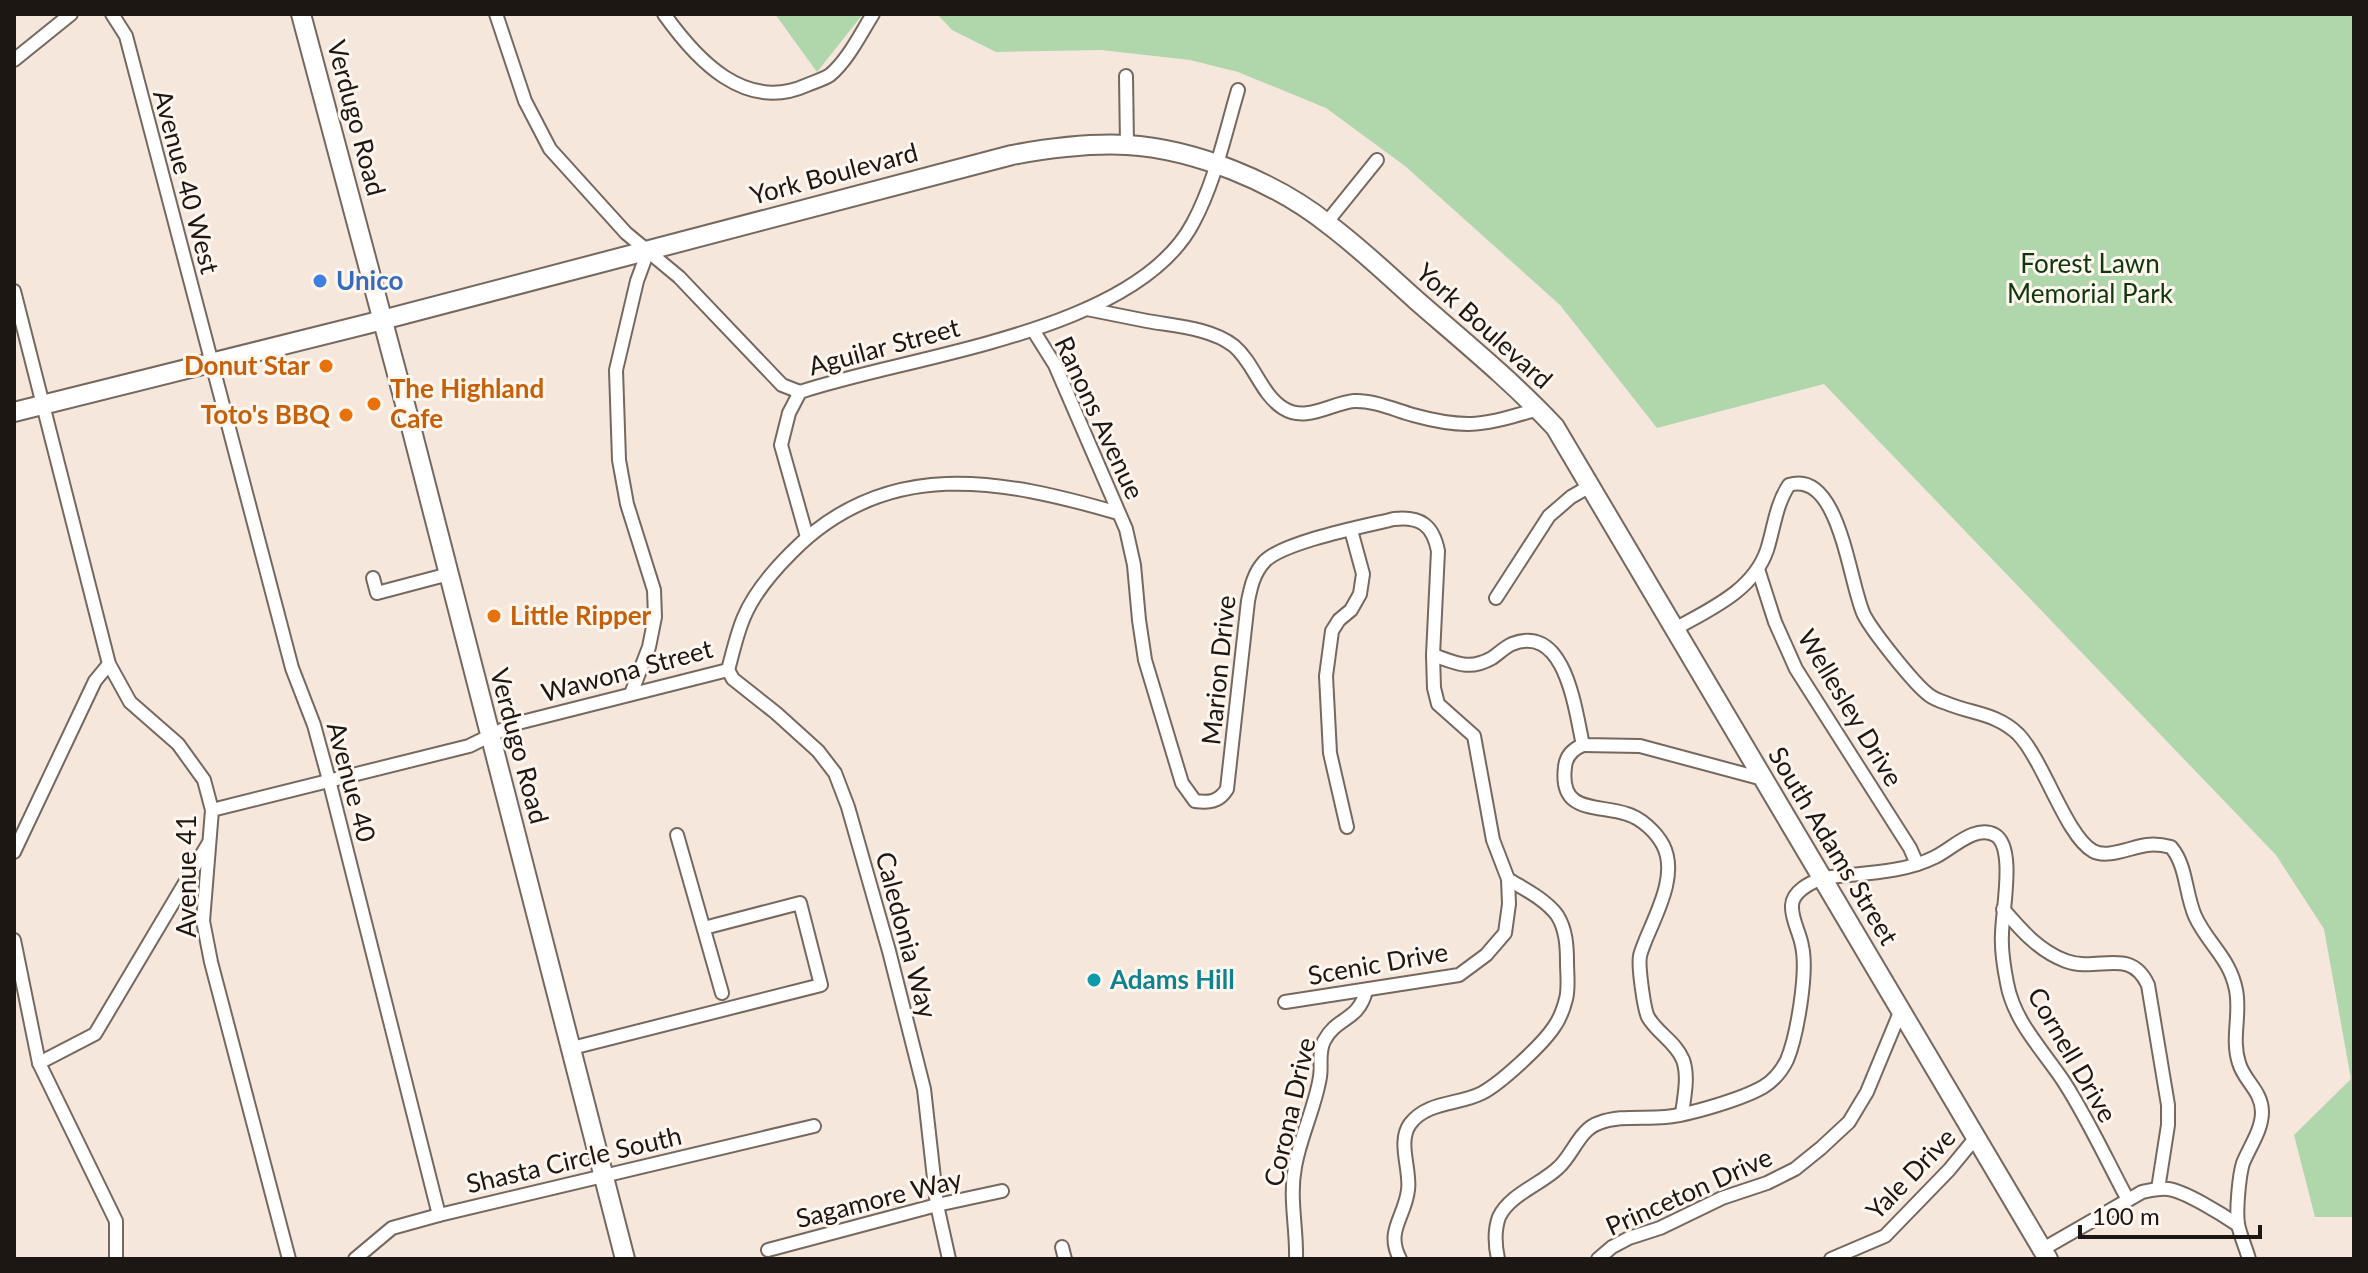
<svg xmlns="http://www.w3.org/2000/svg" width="2368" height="1273" viewBox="0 0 2368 1273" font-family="Lato,sans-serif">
	<rect width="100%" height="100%" fill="#f6e7dc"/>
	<!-- green -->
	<g fill="#afd7ab">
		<path d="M775 14H863L817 72Z"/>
		<path d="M937 14H2354V1217H2315L2294 1135 2351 1079 2324 929 2276 855 1824 384 1657 428 1560 305 1405 166 1326 108 1238 72 1190 60 1101 50 996 52 952 30Z"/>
	</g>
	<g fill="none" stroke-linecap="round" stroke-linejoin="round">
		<defs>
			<g id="street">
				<path d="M112 14 126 36 292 668 314 725 329 780 439 1215"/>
				<path d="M496 14 525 101 550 149 626 233 679 277 782 385 800 392"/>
				<path d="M664 14C696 59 745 113 807 85 814 82 824 79 830 75 848 60 861 33 873 14"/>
				<path d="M14 60 71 14"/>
				<path d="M1126 76 1127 145"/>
				<path d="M1327 222 1377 160"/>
				<path d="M14 291 109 664 130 702 178 744 204 780 212 810 203 921 211 962 289 1259"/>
				<path d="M1087 309C1107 313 1127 317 1147 321 1175 326 1211 328 1234 346 1254 363 1261 394 1283 408 1306 423 1331 403 1354 401 1373 400 1395 410 1413 415 1467 430 1485 425 1538 409"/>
				<path d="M1033 330 1055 365 1126 529 1134 565 1139 620 1145 660 1182 783 1195 801C1209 803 1219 802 1227 789L1248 601C1251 586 1254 573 1264 562 1282 542 1365 526 1394 519 1420 516 1433 525 1438 551L1433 655 1434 688 1438 704 1474 736 1493 840 1508 879 1509 904 1505 933 1486 955 1459 975 1285 1002"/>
				<path d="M807 537 781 445 789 413 800 392C910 355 1135 333 1193 223 1215 182 1225 134 1238 90"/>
				<path d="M1758 569 1775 622 1796 669 1910 848 1917 864"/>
				<path d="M373 578 377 593 449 574"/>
				<path d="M1496 598 1549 516 1571 497 1590 486"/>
				<path d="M1675 629C1710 609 1753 591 1767 550 1774 528 1776 504 1789 485 1840 469 1849 584 1864 615 1873 632 1914 684 1929 695 1934 699 1940 701 1946 703 1972 714 1996 713 2018 734 2044 761 2066 836 2093 851 2107 859 2131 847 2147 845 2155 844 2163 845 2171 847 2187 866 2185 893 2195 916 2207 943 2230 958 2236 990 2241 1014 2231 1039 2239 1063 2244 1081 2262 1091 2262 1112 2262 1130 2250 1146 2243 1163 2239 1176 2236 1211 2238 1224 2240 1235 2246 1248 2249 1259"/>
				<path d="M1433 655C1456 663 1469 671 1492 658 1498 654 1505 647 1512 644 1566 623 1575 710 1583 745L1640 746 1763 779"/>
				<path d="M728 670 733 679 776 713 818 751 835 773 848 807 889 951 924 1089 937 1205 949 1259"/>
				<path d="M631 694 649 647 655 617 654 590 627 504 619 460 616 370 637 281 648 251"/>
				<path d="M1583 745C1573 749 1566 756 1565 767 1559 814 1597 804 1627 814 1641 818 1656 832 1663 845 1678 874 1657 912 1646 939 1644 944 1641 951 1640 956 1638 966 1644 1009 1648 1017 1657 1033 1676 1042 1683 1060 1689 1077 1684 1097 1682 1114"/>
				<path d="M212 810 469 746 514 724 728 670C733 652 737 633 744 617 754 593 773 571 791 553 886 456 1001 479 1118 513"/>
				<path d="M1347 827 1330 753 1326 676 1332 631 1339 620 1351 610 1360 594 1363 574 1351 530"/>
				<path d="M677 835 722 993"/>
				<path d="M14 852 95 681 109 664"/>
				<path d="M2003 909C2021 930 2039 951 2066 961 2098 973 2130 946 2148 985L2168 1105V1125L2158 1189"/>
				<path d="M14 940 39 1063 116 1221V1259"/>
				<path d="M572 1048 821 985 800 903 704 928"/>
				<path d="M39 1063 95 1034 208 844"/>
				<path d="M1062 1247 1065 1259"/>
				<path d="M2043 1249 2142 1192C2151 1190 2159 1188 2168 1189 2185 1191 2223 1215 2238 1225"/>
				<path d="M768 1250 937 1205 1002 1191"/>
				<path d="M355 1259 392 1228 439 1215 814 1126"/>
				<path d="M1296 1259C1297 1228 1289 1198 1295 1167 1300 1137 1315 1108 1320 1077 1322 1065 1318 1053 1324 1041 1337 1016 1358 1022 1366 991"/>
				<path d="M1400 1259C1385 1231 1405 1217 1408 1190 1411 1170 1397 1142 1410 1124 1427 1101 1459 1105 1482 1093 1501 1083 1542 1045 1554 1027 1559 1020 1564 1007 1566 999 1569 988 1567 974 1567 962 1567 946 1566 929 1557 915 1545 899 1524 889 1508 879"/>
				<path d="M1498 1259C1495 1245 1494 1231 1499 1217 1510 1194 1542 1184 1559 1167 1573 1154 1580 1129 1599 1123 1620 1115 1643 1119 1665 1117 1689 1115 1742 1099 1763 1087 1773 1081 1782 1070 1787 1060 1797 1036 1808 972 1802 946 1800 933 1791 919 1792 905 1793 891 1810 883 1822 878 1858 873 1902 874 1935 857 1952 849 1975 824 1995 835 2016 847 2002 912 2002 934 2001 950 2004 968 2007 983 2014 1022 2043 1050 2064 1082 2088 1119 2107 1161 2128 1200"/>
				<path d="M1598 1259 1612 1247 1629 1238 1660 1228 1722 1198 1767 1183 1795 1169 1821 1148 1849 1122 1867 1092 1901 1010"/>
				<path d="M1831 1259 1885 1236 1949 1170 1977 1136"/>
			</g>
			<g id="secondary">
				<path d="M301 14 409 419 625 1259"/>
				<path d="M14 412 367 324 1012 155C1050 148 1088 143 1127 145 1195 149 1275 182 1328 224 1359 247 1387 274 1416 300 1463 341 1512 381 1555 427L2048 1259"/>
			</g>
		</defs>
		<!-- street casing -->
		<use href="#street" stroke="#75685e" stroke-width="16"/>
		<!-- secondary casing -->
		<use href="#secondary" stroke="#75685e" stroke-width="22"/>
		<!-- street -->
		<use href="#street" stroke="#fff" stroke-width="12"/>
		<!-- secondary -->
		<use href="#secondary" stroke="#fff" stroke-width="18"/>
	</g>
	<!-- markers -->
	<circle fill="#3f7fe0" stroke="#fff6ef" stroke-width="3" cx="320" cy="281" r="8"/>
	<g fill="#e8710a" stroke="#fff6ef" stroke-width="3">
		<circle cx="326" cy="366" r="8"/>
		<circle cx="374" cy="404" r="8"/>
		<circle cx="346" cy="415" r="8"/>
		<circle cx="494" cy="616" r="8"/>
	</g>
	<circle fill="#0f9aa8" stroke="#fff6ef" stroke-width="3" cx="1094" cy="980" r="8"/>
	<g text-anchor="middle" stroke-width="6" stroke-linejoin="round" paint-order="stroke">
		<!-- street labels -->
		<g font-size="26" fill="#1c1713" stroke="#fff6ef">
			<text transform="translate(356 118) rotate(75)" y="9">Verdugo Road</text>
			<text transform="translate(834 174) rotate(-15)" y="9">York Boulevard</text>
			<text transform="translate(186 182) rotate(75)" y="9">Avenue 40 West</text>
			<text transform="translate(1484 326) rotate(42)" y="9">York Boulevard</text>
			<text transform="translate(884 347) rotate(-15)" y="9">Aguilar Street</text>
			<text transform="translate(1099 418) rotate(65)" y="9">Ranons Avenue</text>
			<text transform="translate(1219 670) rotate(-84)" y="9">Marion Drive</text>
			<text transform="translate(627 671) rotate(-15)" y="9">Wawona Street</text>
			<text transform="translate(1850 708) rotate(59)" y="9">Wellesley Drive</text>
			<text transform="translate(519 746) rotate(75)" y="9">Verdugo Road</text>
			<text transform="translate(351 782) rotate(75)" y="9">Avenue 40</text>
			<text transform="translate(1833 846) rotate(59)" y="9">South Adams Street</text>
			<text transform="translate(187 876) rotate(-90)" y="9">Avenue 41</text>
			<text transform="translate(906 935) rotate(75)" y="9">Caledonia Way</text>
			<text transform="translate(1378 964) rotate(-10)" y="9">Scenic Drive</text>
			<text transform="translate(2072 1055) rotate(60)" y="9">Cornell Drive</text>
			<text transform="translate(1290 1112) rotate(-77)" y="9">Corona Drive</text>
			<text transform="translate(574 1160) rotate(-13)" y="9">Shasta Circle South</text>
			<text transform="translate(1911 1174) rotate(-46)" y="9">Yale Drive</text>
			<text transform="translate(1689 1192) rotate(-24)" y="9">Princeton Drive</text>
			<text transform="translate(879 1199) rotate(-14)" y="9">Sagamore Way</text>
		</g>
		<!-- park labels -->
		<g font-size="26" fill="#0e380c" stroke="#fff6ef">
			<text x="2090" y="273">Forest Lawn<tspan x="2090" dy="30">Memorial Park</tspan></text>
		</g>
		<!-- shop labels -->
		<g font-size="26" font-weight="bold" fill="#366cbe" stroke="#fff6ef" text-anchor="start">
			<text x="336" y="290">Unico</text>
		</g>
		<!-- food labels -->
		<g font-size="26" font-weight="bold" fill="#c56008" stroke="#fff6ef" text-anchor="end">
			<text x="310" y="375">Donut Star</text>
			<text x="390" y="398" text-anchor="start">The Highland<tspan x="390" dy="30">Cafe</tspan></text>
			<text x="330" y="424">Toto's BBQ</text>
			<text x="510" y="625" text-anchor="start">Little Ripper</text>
		</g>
		<!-- culture labels -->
		<g font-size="26" font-weight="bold" fill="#0d838f" stroke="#fff6ef" text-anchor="start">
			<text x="1110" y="989">Adams Hill</text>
		</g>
	</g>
	<!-- border -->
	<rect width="2368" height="1273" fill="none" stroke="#1c1713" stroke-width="32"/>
	<!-- scale -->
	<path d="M2080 1225v12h180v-12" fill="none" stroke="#1c1713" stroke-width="4"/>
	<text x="2092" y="1225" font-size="24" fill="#1c1713" stroke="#fff6ef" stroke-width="6" paint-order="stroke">100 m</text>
</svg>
